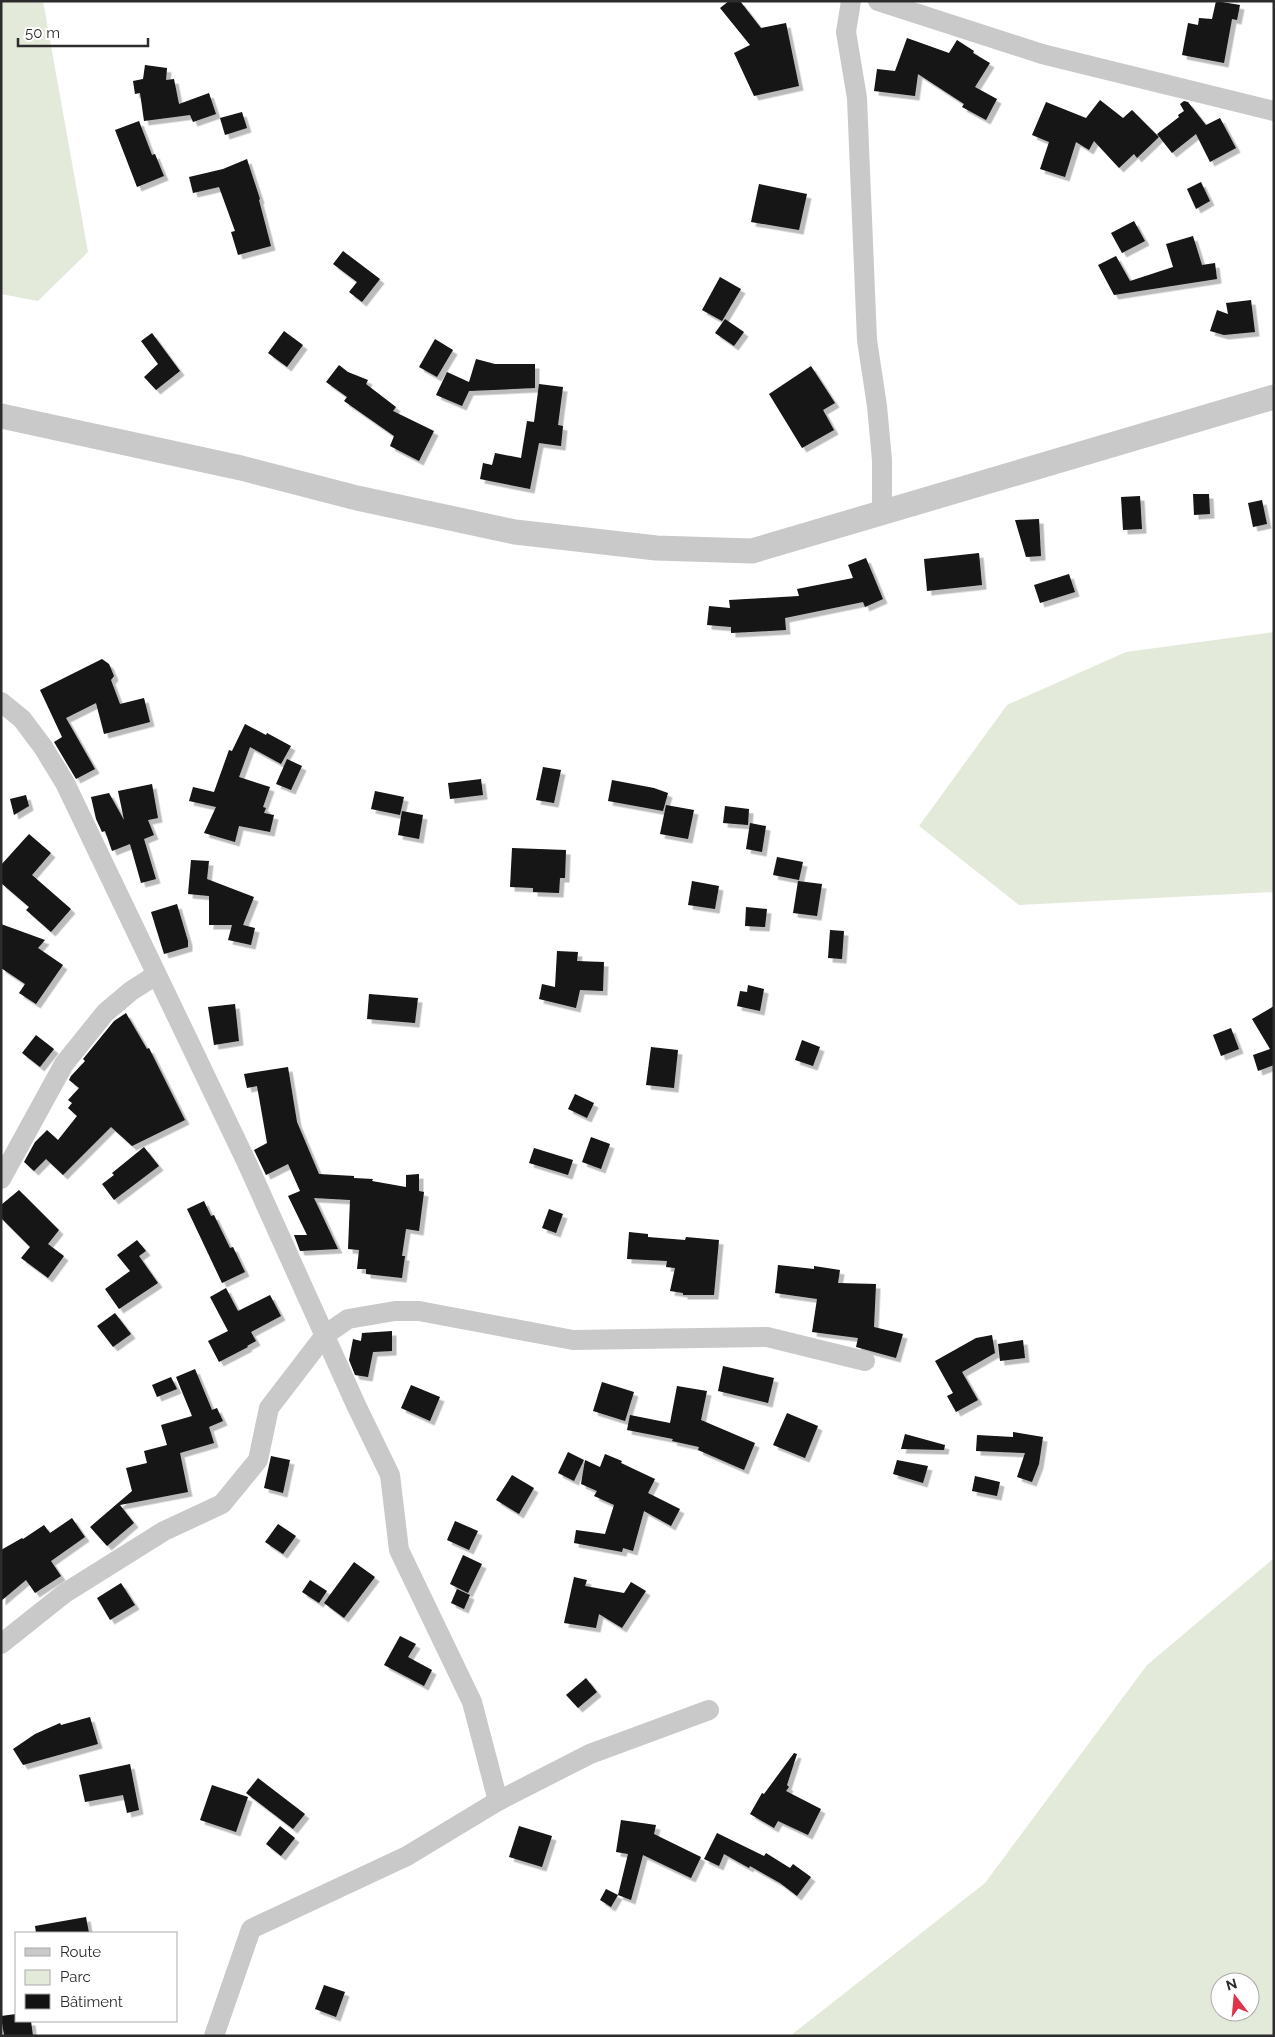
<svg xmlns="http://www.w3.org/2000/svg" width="1275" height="2037" viewBox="0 0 1275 2037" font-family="Raleway,sans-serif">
	<defs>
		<filter id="shadow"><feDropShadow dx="4.5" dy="4.5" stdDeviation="0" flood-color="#0004"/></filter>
	</defs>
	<rect width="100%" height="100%" fill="#fff"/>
	<!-- green -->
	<g fill="#e4eada" fill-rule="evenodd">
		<path d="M1 1H43L88 252 38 301 1 294Z"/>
		<path d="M1274 632V892L1019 905 919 826 1007 705 1126 652Z"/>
		<path d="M1274 1558V2036H790L985 1883 1147 1665ZM1220 1982H1250V2012H1220Z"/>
	</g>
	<!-- building -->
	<g fill="#131313" filter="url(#shadow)">
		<path d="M729 1H740L761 28 786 23 799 86 754 96 734 53 750 45 720 8Z"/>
		<path d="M1216 1 1240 5 1237 20 1232 19 1224 63 1182 55 1188 23 1198 25 1199 18 1212 19Z"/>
		<path d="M907 38 949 53 957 40 974 51 973 53 990 63 975 87 997 99 986 120 962 107 964 104 918 74 915 96 874 91 877 69 895 71Z"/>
		<path d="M145 65 167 68 166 80 174 79 179 104 209 93 216 114 193 122 190 115 144 121 140 93 135 94 133 81 143 79Z"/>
		<path d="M1100 100 1123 118 1132 110 1159 137 1137 158 1134 154 1119 168 1094 141 1089 150 1076 142 1065 177 1040 169 1049 142 1032 135 1046 102 1086 118Z"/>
		<path d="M1184 101 1188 102 1206 125 1220 118 1236 148 1210 162 1196 134 1172 153 1157 134 1179 117 1178 115 1184 111 1180 104Z"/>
		<path d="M242 112 247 128 225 135 220 118Z"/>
		<path d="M139 121 152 155 155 154 164 176 137 187 115 130Z"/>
		<path d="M247 159 260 199 259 200 271 246 238 255 231 232 235 231 219 187 193 193 189 177 223 169Z"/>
		<path d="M1201 182 1210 201 1196 209 1187 189Z"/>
		<path d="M759 184 807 194 799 230 751 222Z"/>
		<path d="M1134 221 1145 241 1122 253 1111 233Z"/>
		<path d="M1193 236 1202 265 1215 263 1217 279 1114 295 1098 265 1116 256 1130 281 1173 267 1166 244Z"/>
		<path d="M343 251 380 279 362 302 349 292 357 282 333 264Z"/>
		<path d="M720 277 741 289 722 321 702 310Z"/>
		<path d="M1251 300 1255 332 1224 335 1210 331 1217 310 1228 314 1226 303Z"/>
		<path d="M725 319 744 332 734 346 715 333Z"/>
		<path d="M284 331 303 345 287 367 268 353Z"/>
		<path d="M152 333 180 371 156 390 144 377 158 364 141 341Z"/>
		<path d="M435 339 453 350 437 377 419 367Z"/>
		<path d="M476 359 495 364H535V388L469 391 462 406 436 395 447 372 469 382Z"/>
		<path d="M339 365 348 372 368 380 366 384 396 407 393 411 434 431 419 461 390 446 394 436 344 401 347 397 326 382Z"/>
		<path d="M811 366 835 403 823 410 834 430 802 448 769 394Z"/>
		<path d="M539 384 563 387 558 425 563 426 561 446 539 443 530 489 480 479 483 463 492 465 495 453 521 458 527 421 534 422Z"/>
		<path d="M1193 494H1209L1210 514 1194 515Z"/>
		<path d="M1140 496 1142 529 1123 530 1121 497Z"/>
		<path d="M1262 500 1267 524 1253 527 1248 503Z"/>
		<path d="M1039 519 1041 556 1026 557 1015 520Z"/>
		<path d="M979 553 982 585 927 591 924 559Z"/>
		<path d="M866 558 883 599 865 607 863 602 785 618 786 630 731 633V627L707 625 709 606 730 608 729 600 799 596 797 589 853 578 848 565Z"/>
		<path d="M1069 574 1075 592 1040 603 1034 585Z"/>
		<path d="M102 659 109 664 114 676 111 680 120 704 144 698 150 722 104 734 96 703 66 718 95 769 76 779 54 742 62 737 40 690Z"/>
		<path d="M245 724 266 735 267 733 291 746 281 764 250 747 239 777 270 787 263 807 266 808 264 813 274 815 270 832 239 826 235 842 204 833 216 807 189 801 193 787 214 792 229 750 232 751Z"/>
		<path d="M287 759 302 766 291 790 276 784Z"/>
		<path d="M543 767 561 770 554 803 536 800Z"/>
		<path d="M481 779 483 795 450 799 448 783Z"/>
		<path d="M612 780 654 788 668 793 663 811 608 801Z"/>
		<path d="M152 784 158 818 148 820 154 835 144 839 156 879 141 883 130 844 112 851 105 831 102 832 96 819 91 797 109 793 124 820 118 791Z"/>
		<path d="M375 791 404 797 400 815 371 809Z"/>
		<path d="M26 795 29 806 14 815 10 799Z"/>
		<path d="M666 805 694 810 688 839 660 834Z"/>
		<path d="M725 806 749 809 748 825 723 823Z"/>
		<path d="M402 811 423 815 419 839 398 835Z"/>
		<path d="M750 823 766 826 762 852 746 849Z"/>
		<path d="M29 834 51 853 32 875 71 909 51 932 26 910 29 907 1 883V865Z"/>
		<path d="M512 848 566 850 565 878H560L559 893 533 892V888L510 887Z"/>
		<path d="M777 857 803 862 799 880 773 875Z"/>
		<path d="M191 860 209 861 207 879 254 897 243 925 255 928 251 945 228 940 232 925H209V896L188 894Z"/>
		<path d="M692 881 719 886 715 909 688 905Z"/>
		<path d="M798 881 822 884 817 916 793 913Z"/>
		<path d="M177 904 188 941V947L164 954 151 912Z"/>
		<path d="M746 907 767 909 765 927 745 926Z"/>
		<path d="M1 924 45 940 38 948 63 965 36 1004 19 993 25 984 1 968Z"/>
		<path d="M830 930 844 931 842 959 828 958Z"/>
		<path d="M557 951 578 952 577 961 604 962 603 991 580 990 576 1008 539 999 542 984 555 987Z"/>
		<path d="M748 985 764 989 760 1011 737 1006 740 991 747 992Z"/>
		<path d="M369 994 418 998 415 1023 367 1019Z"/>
		<path d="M235 1004 239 1041 214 1045 208 1007Z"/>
		<path d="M1274 1006V1065L1258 1071 1253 1055 1270 1049 1252 1019Z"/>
		<path d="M126 1013 147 1049 149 1048 185 1120 132 1146 111 1127 63 1175 46 1159 34 1171 24 1162 35 1142 47 1130 58 1140 77 1116 68 1108 72 1103 68 1100 79 1088 69 1080 71 1076 85 1061 83 1059 114 1021Z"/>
		<path d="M1231 1028 1239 1049 1221 1056 1213 1035Z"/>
		<path d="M36 1035 54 1049 40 1067 22 1053Z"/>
		<path d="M802 1040 820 1047 813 1066 795 1060Z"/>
		<path d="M651 1047 678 1050 674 1088 646 1085Z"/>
		<path d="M288 1067 297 1122 319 1174 354 1176V1178L373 1179 372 1181 406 1187V1175L419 1174V1191L424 1192 419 1231 406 1229 402 1256H405L402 1278 366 1274V1269H357L359 1250 348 1249 350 1200 314 1198 338 1249 300 1251 294 1235H307L288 1196 300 1191 288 1164 266 1175 254 1150 267 1143 257 1086 247 1088 244 1074Z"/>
		<path d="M575 1094 594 1103 587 1118 568 1109Z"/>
		<path d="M591 1137 610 1144 601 1169 582 1162Z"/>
		<path d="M144 1147 159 1166 114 1200 102 1184 114 1175 112 1173Z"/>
		<path d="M534 1148 573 1160 568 1175 529 1163Z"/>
		<path d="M19 1190 59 1230 48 1244 64 1256 48 1278 21 1258 30 1247 1 1218V1205Z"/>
		<path d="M204 1201 211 1216 214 1215 230 1248 233 1247 245 1272 222 1283 187 1209Z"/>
		<path d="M549 1209 563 1214 556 1233 542 1228Z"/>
		<path d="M629 1232 648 1234V1237L685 1240 686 1237 719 1240 714 1295H683V1293L670 1291 675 1268 666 1267 667 1261 627 1259Z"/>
		<path d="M137 1240 146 1251 139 1256 158 1283 119 1309 105 1289 130 1271 117 1255Z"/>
		<path d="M778 1265 814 1269V1266L840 1270 838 1283 876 1284 874 1327 903 1334 896 1358 856 1347 858 1338 812 1332 817 1299 775 1293Z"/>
		<path d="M226 1288 238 1311 270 1295 281 1316 251 1332 256 1341 247 1346 248 1347 219 1362 208 1341 228 1331 210 1297Z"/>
		<path d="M115 1313 131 1334 113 1347 97 1326Z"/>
		<path d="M392 1331V1351L373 1352 368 1377 355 1375 349 1360 353 1339 361 1341 362 1333Z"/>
		<path d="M992 1335 995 1353 962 1372 978 1400 956 1412 947 1396 953 1393 935 1361 976 1338Z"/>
		<path d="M1023 1340 1025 1358 1000 1361 998 1344Z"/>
		<path d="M723 1366 774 1378 768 1403 718 1391Z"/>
		<path d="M195 1369 212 1410 217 1408 223 1421 209 1427 214 1443 180 1453 188 1492 120 1505 134 1523 107 1546 90 1527 132 1491 126 1468 147 1463 144 1451 167 1445 161 1425 192 1416 176 1377Z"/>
		<path d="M171 1377 177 1389 157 1397 152 1385Z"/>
		<path d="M602 1382 634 1392 625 1421 593 1411Z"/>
		<path d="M411 1385 440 1397 430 1421 401 1408Z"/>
		<path d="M677 1386 707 1391 701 1420 755 1443 744 1470 698 1450 699 1447 672 1441 673 1439 627 1430 630 1415 670 1423Z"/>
		<path d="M787 1413 818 1426 805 1458 773 1445Z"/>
		<path d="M1013 1432 1043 1437 1039 1464 1032 1482 1017 1477 1025 1453 976 1451 977 1435 1013 1437Z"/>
		<path d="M905 1434 945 1445 944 1450 901 1449Z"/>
		<path d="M568 1452 584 1460 574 1481 558 1473Z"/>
		<path d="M605 1454 622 1461 621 1463 655 1479 648 1493 680 1509 671 1526 644 1511 633 1551 623 1548 622 1552 574 1543 576 1530 605 1534 614 1505 594 1496 597 1491 581 1484 585 1460 600 1467Z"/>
		<path d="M271 1456 290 1460 283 1493 264 1488Z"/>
		<path d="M897 1460 928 1466 923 1483 893 1474Z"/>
		<path d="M512 1475 534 1488 519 1514 496 1500Z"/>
		<path d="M975 1476 1000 1482 997 1496 972 1491Z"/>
		<path d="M72 1518 85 1537 51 1561 61 1576 35 1593 26 1580 1 1601V1550L22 1538 23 1539 44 1525 50 1533Z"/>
		<path d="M455 1521 478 1531 469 1550 447 1540Z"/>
		<path d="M278 1524 296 1536 283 1554 265 1542Z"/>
		<path d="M463 1555 482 1564 468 1593 450 1584Z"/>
		<path d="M354 1562 375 1577 344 1618 324 1603Z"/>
		<path d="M574 1577 587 1580 585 1586 624 1593 631 1582 646 1591 622 1628 599 1614 596 1628 564 1623Z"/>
		<path d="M310 1580 327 1591 319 1603 302 1592Z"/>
		<path d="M121 1583 135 1605 110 1620 97 1598Z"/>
		<path d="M457 1589 470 1595 464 1609 451 1603Z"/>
		<path d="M400 1636 416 1644 408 1657 432 1670 424 1686 384 1665Z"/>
		<path d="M586 1678 597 1692 578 1708 566 1695Z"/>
		<path d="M90 1717 98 1744 23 1765 13 1749 35 1734 60 1723 61 1725Z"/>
		<path d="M794 1753 797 1754 787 1785 789 1787 786 1791 821 1809 808 1835 778 1821 774 1828 750 1814 762 1793 764 1794Z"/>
		<path d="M130 1764 139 1810 127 1813 123 1795 85 1802 79 1775Z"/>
		<path d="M258 1778 305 1814 293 1829 246 1793Z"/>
		<path d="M212 1785 248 1797 236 1832 200 1820Z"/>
		<path d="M621 1820 656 1825 654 1834 701 1857 691 1878 643 1855 631 1900 618 1895 628 1854 616 1852Z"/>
		<path d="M280 1826 295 1838 281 1856 266 1844Z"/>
		<path d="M519 1826 552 1836 542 1867 509 1857Z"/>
		<path d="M717 1833 764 1856 766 1853 790 1868 793 1864 811 1877 797 1896 780 1883 750 1866 749 1868 724 1854 719 1866 704 1859Z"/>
		<path d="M606 1889 618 1895 611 1907 600 1900Z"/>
		<path d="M86 1917 89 1933H36L35 1926Z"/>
		<path d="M324 1985 345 1992 336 2017 315 2009Z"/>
		<path d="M16 2014V2021H31L33 2036H4L1 2016Z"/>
	</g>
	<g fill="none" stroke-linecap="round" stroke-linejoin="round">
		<!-- minor -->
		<g stroke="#c9c9c9" stroke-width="20">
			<path d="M851 1 846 32 857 98 867 340 877 406 882 460V514"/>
			<path d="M878 1 1042 54 1274 111"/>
			<path d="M1 702 22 719 43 747 65 783 247 1163 356 1405 390 1475 399 1550 472 1702 498 1801"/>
			<path d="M1 1179 64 1064 105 1013 131 991 156 975"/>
			<path d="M1 1644 65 1593 164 1531 222 1504 258 1460 269 1408 325 1335 348 1319 395 1311H419L573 1340 767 1337 865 1361"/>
			<path d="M214 2036 251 1929 407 1856 498 1801 590 1754 709 1710"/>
		</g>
		<!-- tertiary -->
		<path stroke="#c9c9c9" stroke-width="25" d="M1 416 241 468 357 498 515 532 656 548 752 551 1274 397"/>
	</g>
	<!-- border -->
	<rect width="1275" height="2037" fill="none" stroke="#2c2c2c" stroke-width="5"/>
	<!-- legend -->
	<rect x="15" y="1932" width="162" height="90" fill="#ffffff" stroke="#ababab"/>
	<rect x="25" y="1948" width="25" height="8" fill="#c9c9c9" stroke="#ababab"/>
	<text x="60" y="1957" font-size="15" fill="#2c2c2c">Route</text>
	<rect x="25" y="1970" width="25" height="15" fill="#e4eada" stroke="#ababab"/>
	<text x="60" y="1982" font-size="15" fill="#2c2c2c">Parc</text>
	<rect x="25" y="1994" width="25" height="15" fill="#131313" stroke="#ababab"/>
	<text x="60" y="2007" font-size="15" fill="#2c2c2c">Bâtiment</text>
	<!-- north arrow -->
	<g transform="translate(1235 1997) rotate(344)"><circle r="24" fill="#ffffff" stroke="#ababab"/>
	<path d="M0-4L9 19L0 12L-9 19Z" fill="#df334c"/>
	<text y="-8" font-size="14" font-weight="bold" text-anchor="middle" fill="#2c2c2c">N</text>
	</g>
	<!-- scale -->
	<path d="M18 38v8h130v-8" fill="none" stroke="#2c2c2c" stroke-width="2.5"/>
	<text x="25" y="38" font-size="15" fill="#2c2c2c" stroke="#ffffff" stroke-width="4" paint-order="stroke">50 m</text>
</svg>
